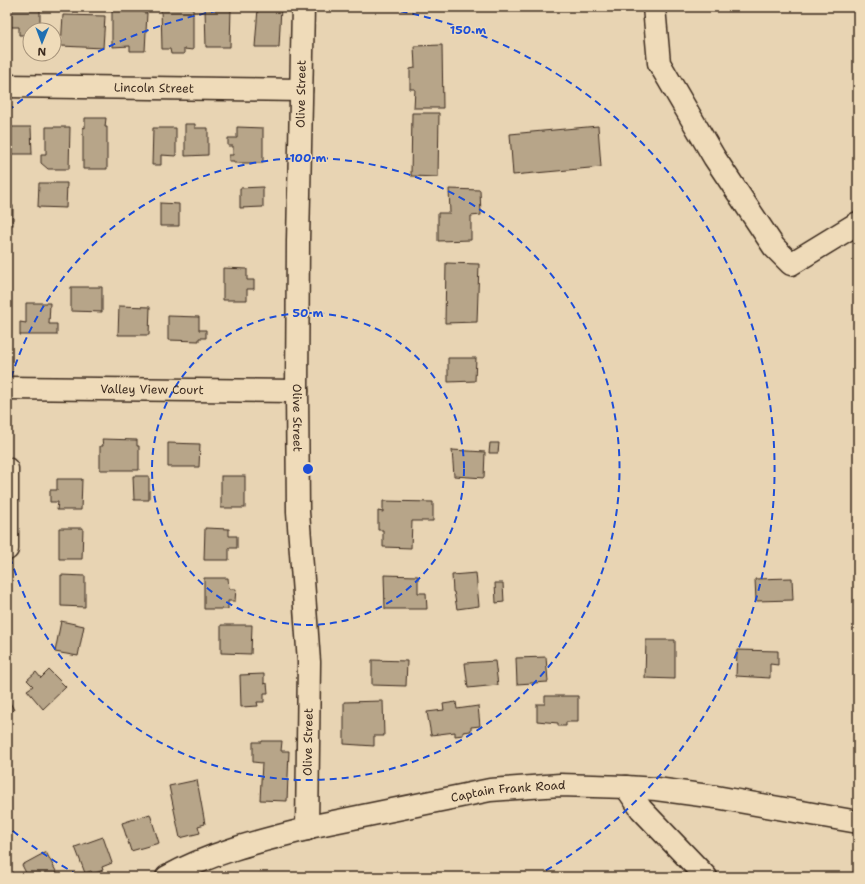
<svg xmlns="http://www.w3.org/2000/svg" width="865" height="884" viewBox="0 0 865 884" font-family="'Shantell Sans',sans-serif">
	<rect width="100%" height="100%" fill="#e8d4b3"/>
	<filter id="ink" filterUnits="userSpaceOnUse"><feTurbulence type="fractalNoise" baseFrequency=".025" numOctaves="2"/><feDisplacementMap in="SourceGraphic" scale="8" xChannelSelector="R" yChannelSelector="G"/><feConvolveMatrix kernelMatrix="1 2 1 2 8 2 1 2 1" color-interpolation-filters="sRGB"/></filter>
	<g filter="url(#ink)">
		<!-- building -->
		<g fill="#b7a589" stroke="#3b2a1e">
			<path d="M7 7H40V27L38 26V30H30V35H19V27H7Z"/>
			<path d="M112 7H144V13H147L145 51H130V46L112 47Z"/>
			<path d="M161 7H193V50L184 49V54H171L170 49H162Z"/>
			<path d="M212 7 231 8 230 47H206L205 9 212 10Z"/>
			<path d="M265 7H281L279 47H255L258 8Z"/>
			<path d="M63 15 105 16 103 48 61 46Z"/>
			<path d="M442 45 443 108H414L415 89H410V69L415 68 414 46Z"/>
			<path d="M412 113H439L438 177 411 176Z"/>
			<path d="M85 118H106L105 127H107V169H83V127L85 128Z"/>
			<path d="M185 124H195V128H208V155L185 156Z"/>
			<path d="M598 126 601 167 513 175 510 134Z"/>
			<path d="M8 127H31L32 154H8Z"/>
			<path d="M46 127H70L69 169H48L41 163V154H46Z"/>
			<path d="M237 127 263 128V163H234V161H229V155H233V146H228V138H237Z"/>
			<path d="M153 128H176V156L161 155V165H152Z"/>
			<path d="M39 183H67L66 208 38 207Z"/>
			<path d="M263 187V207L240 208V188Z"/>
			<path d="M449 189 480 190 481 215 471 216V240L438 241V213H450Z"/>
			<path d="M160 203 179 204V226H160Z"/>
			<rect x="7" y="206" width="6" height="19"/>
			<path d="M446 263 479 264 477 322 445 323Z"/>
			<path d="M223 268 247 269V280H254V289H247V300H223Z"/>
			<path d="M71 287H102V312L71 311Z"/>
			<path d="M26 303H50L49 324H57V335H20V322L26 323Z"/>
			<path d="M119 306 150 307 149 335H118Z"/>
			<path d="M168 316 199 317V330H206V338H199V341L168 340Z"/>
			<path d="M448 358H476L475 381 448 382Z"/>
			<path d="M102 439 137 440V446H139V470H100V446H103Z"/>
			<path d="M168 443 200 444 199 467H168Z"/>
			<path d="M490 443H499L498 453H489Z"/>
			<path d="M452 450 485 452 484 478 454 476Z"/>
			<path d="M133 476H149V500H134Z"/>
			<rect x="221" y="476" width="24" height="32"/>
			<path d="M57 479H82L81 510H57L58 502H50V490H57Z"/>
			<path d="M383 501 433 502V521H412L411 548 383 547V530H378V511L383 512Z"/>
			<path d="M59 528H83L82 559H59Z"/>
			<path d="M205 528 229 529V536H237V548H229V560H204Z"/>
			<path d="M476 573 479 606 457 609 454 592H453L452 575Z"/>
			<path d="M61 575 85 576V607L61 606Z"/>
			<path d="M384 575 418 576V593H426L427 609H385Z"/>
			<path d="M204 578H228L229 589H236L235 601H228V609H204Z"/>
			<path d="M792 578 793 600 756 601 755 579Z"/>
			<path d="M495 583H503L504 602 496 603Z"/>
			<path d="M61 621 84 626 78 656 55 652Z"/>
			<path d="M221 625H252L251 654 221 653Z"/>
			<path d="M646 640H675V679L645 678Z"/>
			<path d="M737 650 778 651V665L770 664V678L736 676Z"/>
			<path d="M546 657 548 682 517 684 516 658Z"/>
			<path d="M372 660 407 661 406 686 372 685Z"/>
			<path d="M495 661 498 685 468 688 465 663Z"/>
			<path d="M49 670 66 687 43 709 27 690 33 686 27 680 36 672 41 678Z"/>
			<path d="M264 674V684L267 683 268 693H264V702H257L258 706 241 707 240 675Z"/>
			<path d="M545 696H578V722H566V726H558V723L537 721V704H545Z"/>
			<path d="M7 697 14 710 7 714Z"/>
			<path d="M383 701 384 736H374V746L344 744V702Z"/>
			<path d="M456 702 457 709 478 706 480 726 471 727V731L463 732V735L455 736V732L431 735 427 712 444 710 443 704Z"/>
			<path d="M262 741H282L281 751H289L287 801 260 800 262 763 253 762V742H262Z"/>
			<path d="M197 780 205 824 198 826 200 833 180 838 169 786Z"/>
			<path d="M150 814 159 843 131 851 122 823Z"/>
			<path d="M103 837 112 863 102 867 103 870 93 874 91 871 85 873 75 847Z"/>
			<path d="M46 852 59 877H28L22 865Z"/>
		</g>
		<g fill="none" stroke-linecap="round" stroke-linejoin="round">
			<defs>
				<g id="minor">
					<path id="s1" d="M303 7 298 241 297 391 298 512 309 662 307 829"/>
					<path d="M654 7 659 63 714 157 774 247 791 264 858 223"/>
					<path id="s2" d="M7 86 301 90"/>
					<path id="s3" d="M7 388 297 391"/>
					<path d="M7 469V549"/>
					<path d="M626 787 641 809 706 877"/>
					<path id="s4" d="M167 877C210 853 259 841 307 829L309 827 490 790 560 785 626 787 656 789 716 797 858 822"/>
				</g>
			</defs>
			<!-- minor casing -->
			<use href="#minor" stroke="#3b2a1e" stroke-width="25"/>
			<!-- minor -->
			<use href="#minor" stroke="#efdbb9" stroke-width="22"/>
		</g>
	</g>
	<!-- distance rings -->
	<g fill="none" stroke="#1d4ed8" stroke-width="2" stroke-dasharray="7 5">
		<circle cx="308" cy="469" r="156"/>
		<path d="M8 389A311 311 0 1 1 8 549"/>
		<path d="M78 875A467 467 0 0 1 8 827M8 111A467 467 0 0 1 239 7M377 7A467 467 0 0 1 538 875"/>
	</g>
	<g text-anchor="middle" stroke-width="3" stroke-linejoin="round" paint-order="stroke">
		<!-- street labels -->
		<g font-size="12" fill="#3b2a1e" stroke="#efdbb9">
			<text dy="4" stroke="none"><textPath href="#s2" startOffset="147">Lincoln Street</textPath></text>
			<text transform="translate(301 94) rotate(-89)" y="4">Olive Street</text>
			<text dy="4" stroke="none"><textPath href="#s3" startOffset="145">Valley View Court</textPath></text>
			<text dy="4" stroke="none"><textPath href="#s1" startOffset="411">Olive Street</textPath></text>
			<text transform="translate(308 742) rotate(-89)" y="4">Olive Street</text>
			<text dy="4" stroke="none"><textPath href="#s4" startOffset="354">Captain Frank Road</textPath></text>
		</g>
	</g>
	<circle cx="308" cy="469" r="6" fill="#1d4ed8" stroke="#efdbb9" stroke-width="2"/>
	<g font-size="12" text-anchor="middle" font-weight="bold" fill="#1d4ed8" stroke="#efdbb9" stroke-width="3" stroke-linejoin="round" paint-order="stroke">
		<text x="468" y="34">150 m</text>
		<text x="308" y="162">100 m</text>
		<text x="308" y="317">50 m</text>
	</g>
	<!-- margin -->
	<rect width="865" height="884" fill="none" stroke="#efdbb9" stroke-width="24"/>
	<rect x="12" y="12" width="841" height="860" fill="none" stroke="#3b2a1e" stroke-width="1.5" filter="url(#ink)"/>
	<!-- north arrow -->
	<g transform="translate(42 42) rotate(181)"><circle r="19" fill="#efdbb9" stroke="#a7947b"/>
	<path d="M0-3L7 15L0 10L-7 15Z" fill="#1f6fb2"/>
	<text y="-6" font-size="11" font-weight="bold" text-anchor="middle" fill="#3b2a1e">N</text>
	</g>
</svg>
